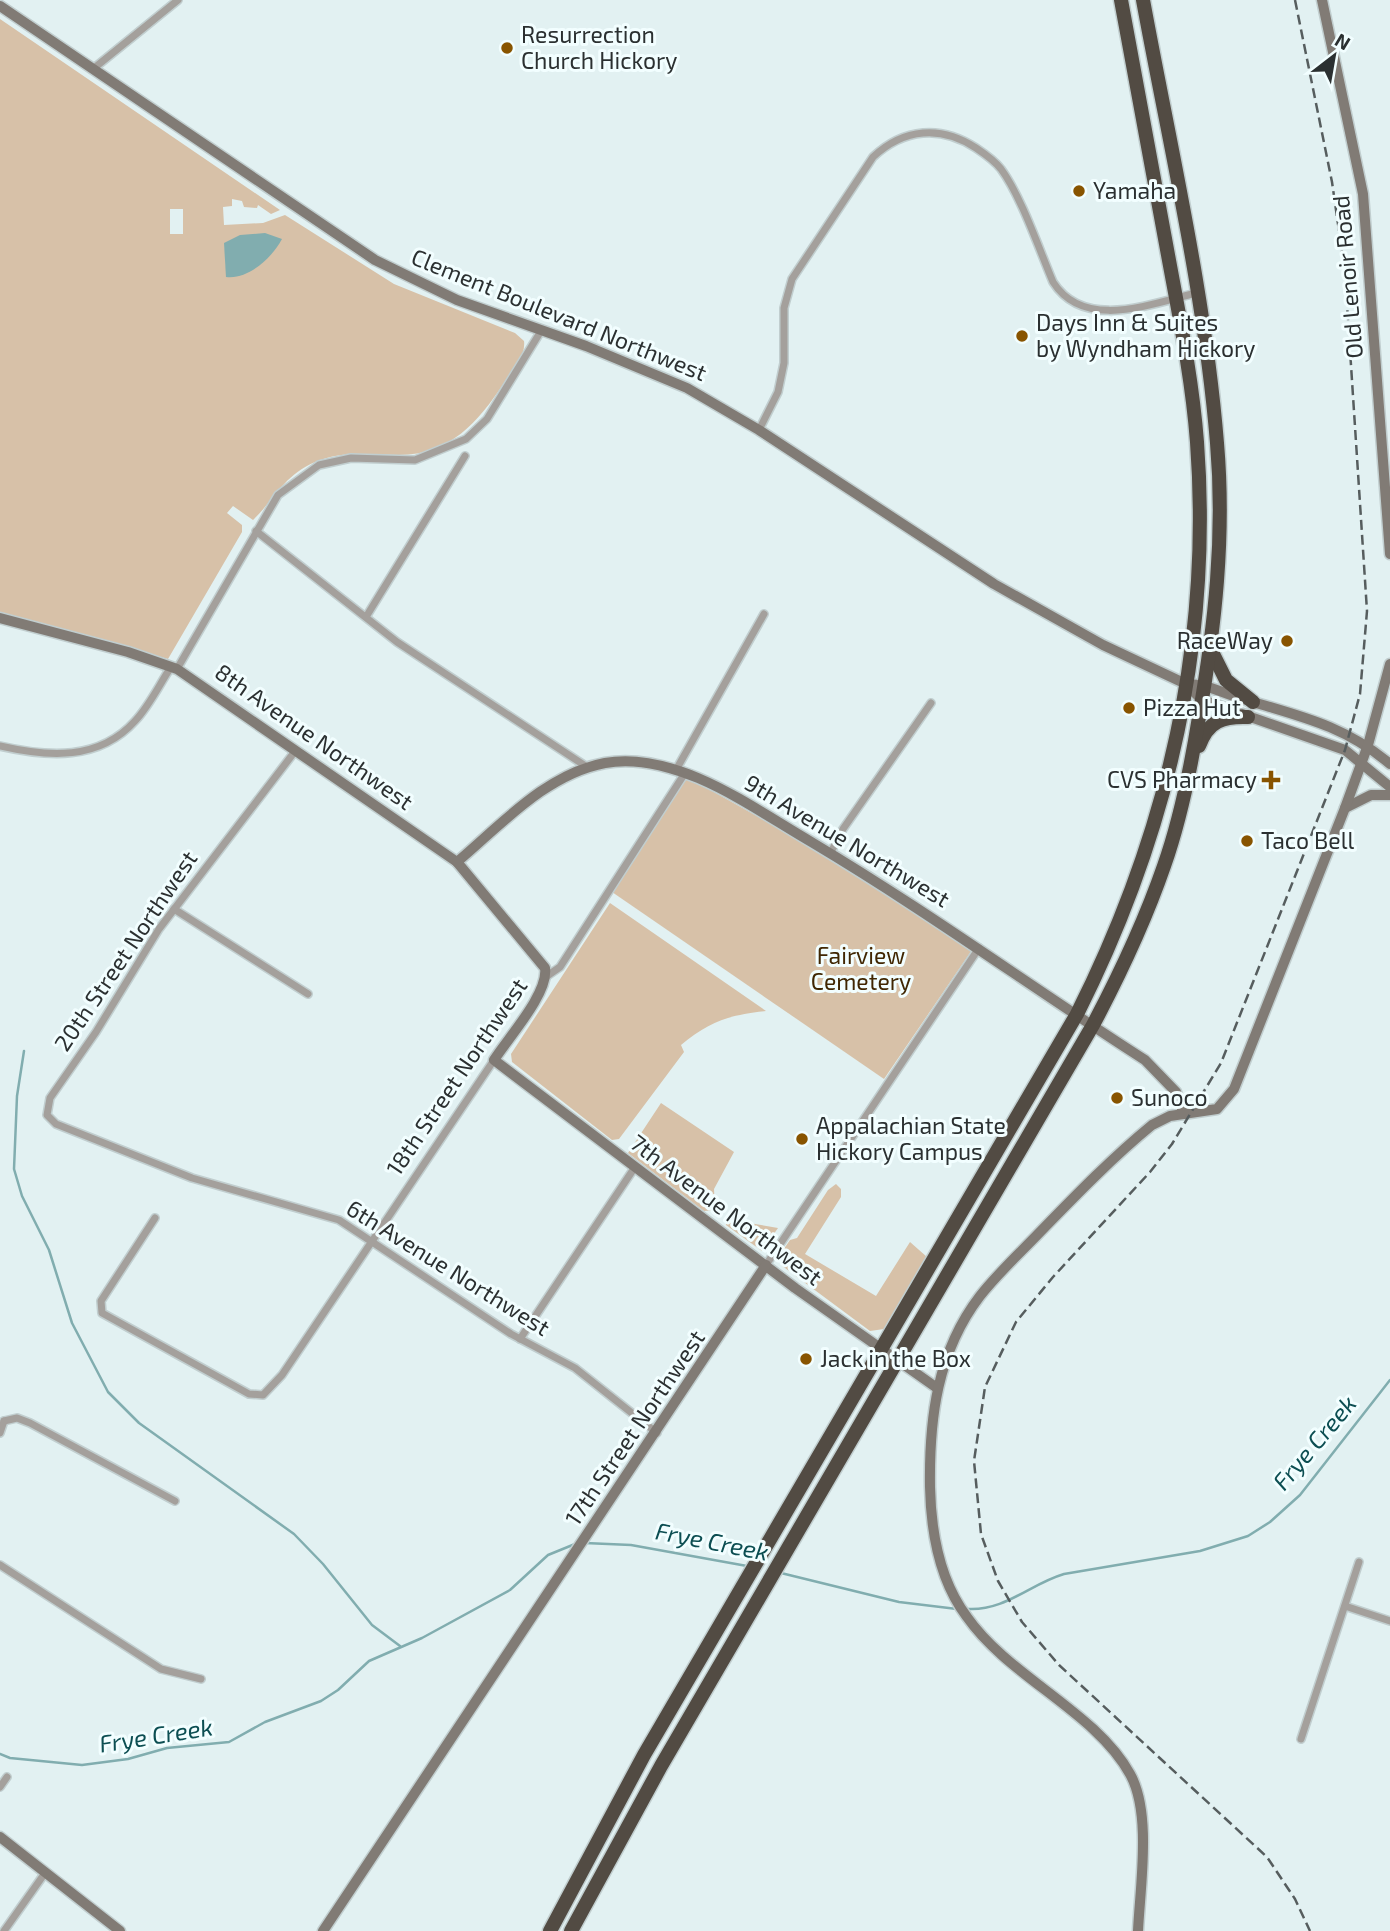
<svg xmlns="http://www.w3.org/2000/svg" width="1390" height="1931" viewBox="0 0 1390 1931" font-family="'Exo 2',sans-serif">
	<rect width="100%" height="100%" fill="#e2f1f2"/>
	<!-- green -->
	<g fill="#d7c1a8" fill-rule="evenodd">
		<path d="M0 19 280 210 271 214 258 205 257 208 244 207 242 201 232 199V206L223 207 224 225 263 223 285 215 394 284 515 333 524 341C526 356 512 371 504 383 478 422 450 455 399 455 369 455 344 450 315 462 283 476 275 499 253 520L233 506 227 513 242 525V532L168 659 0 613ZM170 209H183V234H170Z"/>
		<path d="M687 777 812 847 972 950 884 1079 612 892Z"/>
		<path d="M610 903 766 1011C729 1015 710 1021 681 1045L684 1052 619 1139 612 1140 512 1062 511 1054Z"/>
		<path d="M661 1103 734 1152 714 1189 715 1210 704 1211 628 1153Z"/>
		<path d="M836 1184 841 1189V1197L805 1254 876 1296 910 1242 927 1257 884 1329 870 1331 781 1265V1253L790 1240 797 1238 828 1190Z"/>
		<path d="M726 1219 778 1228 762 1251 726 1225Z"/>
	</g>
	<!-- water -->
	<path fill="#81adaf" d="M265 233 282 239C272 258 248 280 226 277L224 243 240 235Z"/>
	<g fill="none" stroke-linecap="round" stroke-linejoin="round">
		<!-- stream -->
		<g stroke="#81adaf" stroke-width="2.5">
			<path d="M24 1051 17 1096 14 1169 22 1196 49 1250 72 1323 108 1392 139 1423 294 1534 323 1564 372 1625 400 1646"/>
			<path d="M585 1543 631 1545 747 1566"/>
			<path d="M781 1573 899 1602 957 1609"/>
			<path d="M968 1609C1005 1611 1030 1584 1064 1574L1200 1551 1248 1536 1270 1522 1300 1495 1390 1380"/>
			<path d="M0 1754 10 1758 82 1765 128 1759 167 1748 229 1742 265 1722 321 1701 338 1690 369 1661 422 1638 510 1590 548 1555 575 1544"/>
		</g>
		<defs>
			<g id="street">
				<path d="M93 69 178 0"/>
				<path d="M759 430 778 392 784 363V308L792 279 873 157C904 128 941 125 976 148 985 154 994 160 1001 169 1021 196 1039 249 1053 282 1084 331 1151 304 1196 293"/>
				<path d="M256 531 397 642 587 767"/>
				<path d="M366 617 465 456"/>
				<path d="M177 669 278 495 319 465 351 458 415 460 466 439 487 419 541 331"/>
				<path d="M0 746C48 757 99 761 135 721 150 705 159 685 171 667"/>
				<path d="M296 750 159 929 96 1032 50 1098 47 1115 56 1124 192 1178 339 1220 511 1334 575 1368 657 1433"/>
				<path d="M676 770 764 614"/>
				<path d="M830 854 843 829 931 703"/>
				<path d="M174 909 308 994"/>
				<path d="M547 976 560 967 685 773"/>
				<path d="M155 1218 101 1301 102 1313 249 1394 263 1395 282 1375 494 1060"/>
				<path d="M766 1265 979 948"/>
				<path d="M520 1339 635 1167"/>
				<path d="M4 1421 17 1418 30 1423 175 1501"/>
				<path d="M0 1433 4 1421"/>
				<path d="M0 1565 161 1669 201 1679"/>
				<path d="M1345 1606 1390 1621"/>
				<path d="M1301 1739 1359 1562"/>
				<path d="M0 1787 7 1777"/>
				<path d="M4 1931 45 1873"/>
			</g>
			<g id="secondary">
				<path d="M1322 0 1363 194 1390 554"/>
				<path d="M0 6 375 260 457 300 586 346 687 388 759 430 994 584 1103 645 1186 684 1202 700 1345 750 1390 787"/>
				<path d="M0 618 128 652 177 669 457 862 545 968C549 993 508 1038 494 1060L795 1288 937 1388"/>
				<path d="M1186 684C1208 684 1222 693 1243 699 1299 716 1344 725 1390 764"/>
				<path d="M1345 808 1371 795H1390"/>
				<path d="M457 862C501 825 546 774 605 763 636 757 669 766 698 778 738 795 775 821 813 843 927 911 1034 989 1145 1060L1176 1092 1184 1114"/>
				<path d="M0 1837 120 1931"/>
				<path d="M323 1931 766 1265"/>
				<path d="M1138 1931C1140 1887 1152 1813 1130 1774 1096 1712 1009 1677 967 1617 939 1580 931 1532 930 1487 929 1419 937 1352 980 1296 998 1273 1021 1252 1041 1231 1077 1194 1113 1157 1152 1125L1170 1116 1217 1109 1234 1089 1345 808 1368 745 1390 664"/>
			</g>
			<g id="highway">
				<path d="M1211 650 1226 680 1253 702"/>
				<path d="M1199 746C1208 721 1223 716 1248 717"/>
				<path d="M550 1931 644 1755 1077 1014C1167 835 1212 643 1197 442 1192 376 1178 310 1166 244 1151 163 1136 81 1121 0"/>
				<path d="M571 1931 661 1766 1093 1025C1120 974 1145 921 1164 866 1181 818 1191 767 1199 717 1215 626 1225 536 1217 443 1205 295 1170 147 1143 0"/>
			</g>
		</defs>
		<!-- street casing -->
		<use href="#street" stroke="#c1cecf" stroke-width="10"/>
		<!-- secondary casing -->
		<use href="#secondary" stroke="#c1cecf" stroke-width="13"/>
		<!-- highway casing -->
		<use href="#highway" stroke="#c1cecf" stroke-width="17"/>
		<!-- street -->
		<use href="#street" stroke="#a4a09c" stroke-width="7"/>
		<!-- secondary -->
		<use href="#secondary" stroke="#817b75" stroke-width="10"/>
		<!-- highway -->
		<use href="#highway" stroke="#524b43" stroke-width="14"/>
		<!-- rail -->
		<path stroke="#565d5e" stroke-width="2.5" stroke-dasharray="10 5" stroke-linecap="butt" d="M1295 0 1332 182 1345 273 1367 611 1360 694 1345 750 1221 1063 1172 1144 1150 1172 1053 1277 1016 1322 985 1387 974 1461 981 1534 998 1581 1022 1622 1059 1665 1267 1857 1295 1899 1310 1931"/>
	</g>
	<!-- markers -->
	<g fill="#885400" stroke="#f2feff" stroke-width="2.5">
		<circle cx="507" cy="48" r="7"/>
		<circle cx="1079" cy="191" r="7"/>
		<circle cx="1022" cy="336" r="7"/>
		<circle cx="1287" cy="641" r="7"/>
		<circle cx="1129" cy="708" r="7"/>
		<path d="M1267.5 769.5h7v7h7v7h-7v7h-7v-7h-7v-7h7z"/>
		<circle cx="1247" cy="841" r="7"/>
		<circle cx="1117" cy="1098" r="7"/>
		<circle cx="802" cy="1139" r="7"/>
		<circle cx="806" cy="1359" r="7"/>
	</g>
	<g text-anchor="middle" stroke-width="6" stroke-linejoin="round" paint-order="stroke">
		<!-- poi labels -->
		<g font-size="23" fill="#2b3031" stroke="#f2feff" text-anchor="start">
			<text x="521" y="43">Resurrection<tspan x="521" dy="26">Church Hickory</tspan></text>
			<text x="1093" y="199">Yamaha</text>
			<text x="1036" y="331">Days Inn &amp; Suites<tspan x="1036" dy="26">by Wyndham Hickory</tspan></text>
			<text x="1273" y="649" text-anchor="end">RaceWay</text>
			<text x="1143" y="716">Pizza Hut</text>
			<text x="1257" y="788" text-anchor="end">CVS Pharmacy</text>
			<text x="1261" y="849">Taco Bell</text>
			<text x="1131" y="1106">Sunoco</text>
			<text x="816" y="1134">Appalachian State<tspan x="816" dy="26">Hickory Campus</tspan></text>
			<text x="820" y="1367">Jack in the Box</text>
		</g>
		<!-- street labels -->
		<g font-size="23" fill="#2b3031" stroke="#f2feff">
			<text transform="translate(1348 277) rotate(-95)" y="8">Old Lenoir Road</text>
			<text transform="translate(559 315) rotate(22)" y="8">Clement Boulevard Northwest</text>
			<text transform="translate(314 737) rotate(35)" y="8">8th Avenue Northwest</text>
			<text transform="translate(847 841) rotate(31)" y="8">9th Avenue Northwest</text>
			<text transform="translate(126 951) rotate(-56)" y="8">20th Street Northwest</text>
			<text transform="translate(457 1077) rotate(-56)" y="8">18th Street Northwest</text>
			<text transform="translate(726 1210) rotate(37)" y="8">7th Avenue Northwest</text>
			<text transform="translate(448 1268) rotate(32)" y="8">6th Avenue Northwest</text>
			<text transform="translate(635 1428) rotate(-56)" y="8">17th Street Northwest</text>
		</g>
		<!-- park labels -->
		<g font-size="23" fill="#402602" stroke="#f2feff">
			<text x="861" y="964">Fairview<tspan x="861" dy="26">Cemetery</tspan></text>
		</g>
		<!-- water labels -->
		<g font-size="24" font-style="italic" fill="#0c4e52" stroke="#f2feff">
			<text transform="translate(1315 1443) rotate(-50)" y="8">Frye Creek</text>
			<text transform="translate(712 1542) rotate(11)" y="8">Frye Creek</text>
			<text transform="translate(156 1736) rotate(-9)" y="8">Frye Creek</text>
		</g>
	</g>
	<!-- north arrow -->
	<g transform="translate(1334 56) rotate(31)" stroke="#f2feff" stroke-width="5" paint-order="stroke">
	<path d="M0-5L12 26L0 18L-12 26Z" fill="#2b3031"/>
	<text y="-10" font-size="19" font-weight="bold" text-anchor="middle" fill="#2b3031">N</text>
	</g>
</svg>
